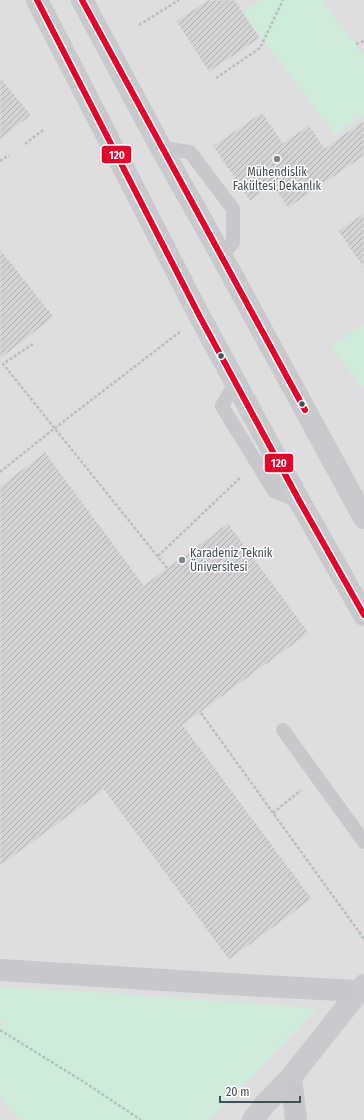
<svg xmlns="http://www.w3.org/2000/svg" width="364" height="1120" viewBox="0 0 364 1120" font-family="'Fira Sans Condensed',sans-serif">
	<defs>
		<pattern id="building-hatch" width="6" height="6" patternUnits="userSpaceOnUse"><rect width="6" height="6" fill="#d3d3d5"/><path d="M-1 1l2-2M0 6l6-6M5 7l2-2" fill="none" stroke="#adaeb0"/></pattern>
	</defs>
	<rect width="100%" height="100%" fill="#edecec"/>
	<!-- education -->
	<rect fill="#dfdddd" x="0" y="0" width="364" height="1120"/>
	<!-- green -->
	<g fill="#d1ebda">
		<path d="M260 0H322L364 55V114L335 135 243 13Z"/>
		<path d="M364 322V389L331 348Z"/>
		<path d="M0 987 98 992 318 1008 210 1120H19L0 1097V1026L3 1024 0 1021Z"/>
	</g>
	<!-- building -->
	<g fill="url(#building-hatch)" stroke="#dededf">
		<path d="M208 0H235L260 38 209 72 176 21Z"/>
		<path d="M0 77 31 115 0 140Z"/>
		<path d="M262 112 283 143 309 125 325 148 364 120V156L288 208 272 185 250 201 213 146Z"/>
		<path d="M364 213V268L338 231Z"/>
		<path d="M0 249 54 317 0 359Z"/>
		<path d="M45 452 144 585 228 523 309 633 183 725 312 899 229 960 104 790 0 866V486Z"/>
	</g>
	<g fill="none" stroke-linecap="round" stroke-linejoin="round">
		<!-- path -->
		<g stroke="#b5c0bc" stroke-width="2.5" stroke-dasharray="3 2" stroke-linecap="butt">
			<path d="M139 25 179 0"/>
			<path d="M356 44 364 41"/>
			<path d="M216 78 260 48 283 0"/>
			<path d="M25 144 43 130"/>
			<path d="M0 161 9 155"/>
			<path d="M33 344 3 364 167 568"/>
			<path d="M0 472 55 428 181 331"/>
			<path d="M158 556 241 477"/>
			<path d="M201 713 364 939"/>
			<path d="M273 813 301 790"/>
			<path d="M0 1030 84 1082 141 1120"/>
		</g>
		<!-- lane -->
		<g stroke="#c6c8cb" stroke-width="14">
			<path d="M161 148 190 152 233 209V243L221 255"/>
			<path d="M235 383 222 406 274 491 300 502"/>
			<path d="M283 730 364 842"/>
		</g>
		<!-- street -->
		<g stroke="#c6c8cb" stroke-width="22">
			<path d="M0 970 245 985 359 991"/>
			<path d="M291 1077 296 1120"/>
		</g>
		<!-- secondary -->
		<g stroke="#c7c9cc" stroke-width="22">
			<path d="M37 0 200 317 300 502 364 615"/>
			<path d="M82 0 161 148 221 255 364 518"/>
			<path d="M253 1120 264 1105 291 1077 364 985"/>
		</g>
		<defs>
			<g id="bus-1">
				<path d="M37 0 200 317 300 502 364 615"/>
				<path d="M82 0 305 410"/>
			</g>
		</defs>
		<!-- bus-1 casing -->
		<use href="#bus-1" stroke="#fff" stroke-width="9"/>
		<!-- bus-1 -->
		<use href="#bus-1" stroke="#e4002b" stroke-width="6"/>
	</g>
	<!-- markers -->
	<g fill="#80868b" stroke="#fff" stroke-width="1.5">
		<circle cx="277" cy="159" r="4"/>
		<circle cx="182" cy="560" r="4"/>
	</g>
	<g fill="#454f57" stroke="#fff" stroke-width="1.5">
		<circle cx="221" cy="356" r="3.5"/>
		<circle cx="302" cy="404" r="3.5"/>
	</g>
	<g text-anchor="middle" stroke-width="3" stroke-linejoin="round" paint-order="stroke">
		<!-- poi labels -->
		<g font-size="12" fill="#454f57" stroke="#fff">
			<text x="277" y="176">Mühendislik<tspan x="277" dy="14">Fakültesi Dekanlık</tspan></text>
			<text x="190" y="557" text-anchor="start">Karadeniz Teknik<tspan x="190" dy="14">Üniversitesi</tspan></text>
		</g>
	</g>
	<g stroke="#fff" stroke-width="1.5">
		<rect x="101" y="145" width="31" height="19" rx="4" fill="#e4002b"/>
		<rect x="264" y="453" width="30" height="20" rx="4" fill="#e4002b"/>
	</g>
	<g font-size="11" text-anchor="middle" font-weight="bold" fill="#fff">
		<text x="117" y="159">120</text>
		<text x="279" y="467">120</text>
	</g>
	<!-- scale -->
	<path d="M220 1096v6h80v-6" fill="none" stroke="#454f57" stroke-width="2"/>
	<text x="226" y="1096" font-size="12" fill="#454f57" stroke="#ffffff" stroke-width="3" paint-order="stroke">20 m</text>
</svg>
